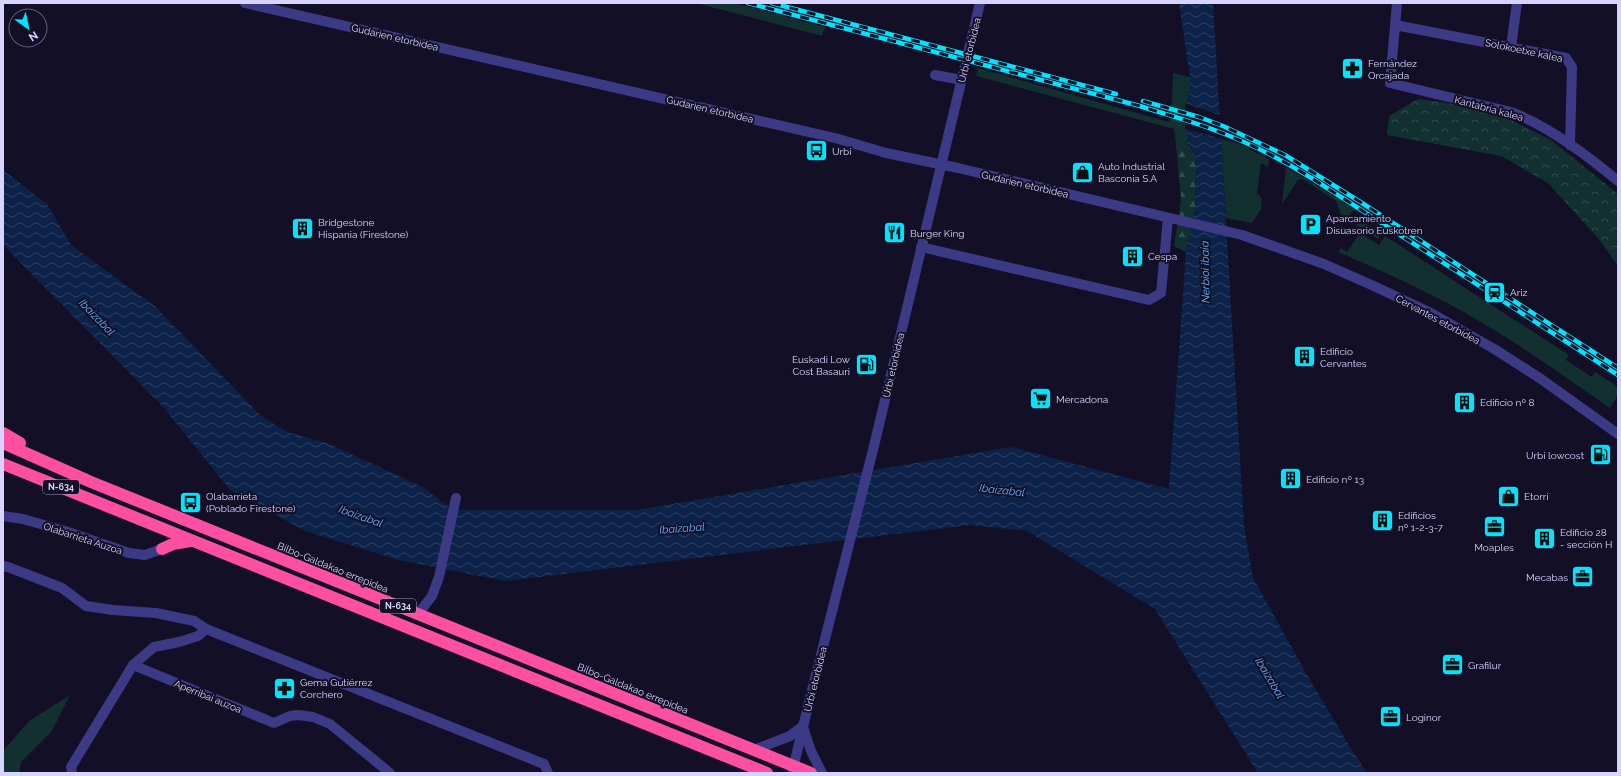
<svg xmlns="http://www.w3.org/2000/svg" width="1621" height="776" viewBox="0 0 1621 776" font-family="Raleway,sans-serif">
	<defs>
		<pattern id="forest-firs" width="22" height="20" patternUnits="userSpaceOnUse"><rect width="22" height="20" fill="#12302f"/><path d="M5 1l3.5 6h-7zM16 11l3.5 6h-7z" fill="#344d4e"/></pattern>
		<pattern id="park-crowns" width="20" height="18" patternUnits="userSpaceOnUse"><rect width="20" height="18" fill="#12302f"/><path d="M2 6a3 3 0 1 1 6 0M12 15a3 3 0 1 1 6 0" fill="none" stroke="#344d4e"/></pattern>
		<pattern id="water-waves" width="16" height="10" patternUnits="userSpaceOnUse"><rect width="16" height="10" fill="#0c2248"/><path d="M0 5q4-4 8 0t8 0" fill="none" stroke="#2f4163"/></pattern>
	</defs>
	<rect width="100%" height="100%" fill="#130f26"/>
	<!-- grass -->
	<g fill="#12302f">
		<path d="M696 3H734L825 27 822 36Z"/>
		<path d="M978 68 1169 122 1172 99 1173 73 1190 77V92L1187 102V142L1196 156V161L1187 155 1182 146 1176 144 1174 129 976 76Z"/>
		<path d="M1221 139 1237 143 1269 159 1268 167 1261 163 1257 193 1262 199 1261 209 1252 223 1226 218Z"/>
		<path d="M1286 167 1355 209 1354 211H1352L1347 219 1341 215 1336 201 1302 179 1298 180 1282 204Z"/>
		<path d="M1356 217 1381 233 1378 239 1352 222Z"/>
		<path d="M1360 233 1379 245 1385 236 1569 355 1566 360 1592 377 1595 372 1618 387V395L1610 408C1563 376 1517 342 1467 314 1425 290 1382 271 1338 252L1341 248 1347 252Z"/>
		<path d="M70 695 52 731 21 762 19 773H3V751L29 721Z"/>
	</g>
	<!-- forest -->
	<path fill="url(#forest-firs)" d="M1176 144 1182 146 1187 155 1196 161 1195 207 1186 252 1174 246 1181 200Z"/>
	<!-- park -->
	<path fill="url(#park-crowns)" d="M1418 99 1462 105 1511 120 1551 140 1618 194V266L1598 238 1548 183 1501 156 1387 135 1389 116Z"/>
	<!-- water -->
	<path fill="url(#water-waves)" d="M1179 3H1213L1244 526 1253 578 1310 680 1347 742 1367 773H1258L1155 609 1027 531 970 525 505 581 398 560 305 531 230 490 164 408 3 245V170L47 204 71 245 156 307 260 415 287 432 327 443 423 487 453 510H636L1011 447 1169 489 1186 252 1195 207 1196 156 1187 142V102L1190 92V77Z"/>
	<!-- pier -->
	<path fill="#130f26" d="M1185 103 1222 116 1223 139 1185 129Z"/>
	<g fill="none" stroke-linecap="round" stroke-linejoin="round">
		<!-- minor -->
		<g stroke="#3d3a85" stroke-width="10">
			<path d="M245 3 835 138 886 153 958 168 1242 235 1324 264 1376 287 1431 313 1496 350 1541 379 1618 434"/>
			<path d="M1397 3 1390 83 1511 112C1549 126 1587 155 1618 181"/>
			<path d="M1395 25 1566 58 1572 67 1570 145"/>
			<path d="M1511 47 1517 3"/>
			<path d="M935 75 962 80"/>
			<path d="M921 247 1149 300 1161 293 1168 218"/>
			<path d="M3 516 23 519 68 532 129 553 145 555 162 549"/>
			<path d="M3 566 8 567 62 588 86 606 113 610 156 613 194 621 206 629 544 764 548 773"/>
			<path d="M418 614 432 596 439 577 456 498"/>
			<path d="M133 665 274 723 290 716 298 715 313 717 330 724 390 773"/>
			<path d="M803 727 811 751 822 773"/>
			<path d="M754 750 790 736 803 726"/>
			<path d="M72 773 71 767 133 665 154 647 179 642 198 636 206 629"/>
			<path d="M792 773 809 702 873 450 980 3"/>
		</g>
		<!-- highway -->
		<g stroke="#ff4fa3" stroke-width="12">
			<path d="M3 433 20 443"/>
			<path d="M3 443 91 482 811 773"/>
			<path d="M3 464 767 773"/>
			<path d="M162 549 173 544 190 541"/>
		</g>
		<defs>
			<g id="rail">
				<path d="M748 3 1140 106C1167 115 1195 122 1222 133 1254 145 1284 161 1313 179L1618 375"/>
				<path d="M772 3 1116 94"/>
				<path d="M1143 101 1199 117 1223 126 1285 155 1362 203 1618 368"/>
			</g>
		</defs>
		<!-- rail casing -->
		<use href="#rail" stroke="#00e5ff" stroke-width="4.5"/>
		<!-- rail -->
		<use href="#rail" stroke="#130f26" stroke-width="3" stroke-dasharray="9" stroke-linecap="butt"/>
	</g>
	<!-- icons -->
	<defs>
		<symbol id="pharmacy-square" viewBox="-11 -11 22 22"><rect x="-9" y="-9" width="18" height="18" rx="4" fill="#00e5ff" stroke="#130f26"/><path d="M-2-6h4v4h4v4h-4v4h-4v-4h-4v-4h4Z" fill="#111"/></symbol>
		<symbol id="bus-square" viewBox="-11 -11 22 22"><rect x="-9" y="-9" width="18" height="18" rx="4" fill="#00e5ff" stroke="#130f26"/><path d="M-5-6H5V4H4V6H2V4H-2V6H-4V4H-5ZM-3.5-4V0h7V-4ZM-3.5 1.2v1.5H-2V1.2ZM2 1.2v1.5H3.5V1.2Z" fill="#111"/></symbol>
		<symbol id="shop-square" viewBox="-11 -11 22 22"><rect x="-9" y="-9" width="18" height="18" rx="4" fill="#00e5ff" stroke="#130f26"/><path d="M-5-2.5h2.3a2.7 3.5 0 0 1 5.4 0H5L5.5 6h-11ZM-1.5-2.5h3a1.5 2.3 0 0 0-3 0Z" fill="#111"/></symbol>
		<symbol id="parking-square" viewBox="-11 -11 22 22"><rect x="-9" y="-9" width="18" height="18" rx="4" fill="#00e5ff" stroke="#130f26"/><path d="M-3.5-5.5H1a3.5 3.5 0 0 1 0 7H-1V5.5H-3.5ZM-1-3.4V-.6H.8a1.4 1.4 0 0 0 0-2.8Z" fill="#111"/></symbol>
		<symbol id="building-square" viewBox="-11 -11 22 22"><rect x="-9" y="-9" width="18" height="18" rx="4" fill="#00e5ff" stroke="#130f26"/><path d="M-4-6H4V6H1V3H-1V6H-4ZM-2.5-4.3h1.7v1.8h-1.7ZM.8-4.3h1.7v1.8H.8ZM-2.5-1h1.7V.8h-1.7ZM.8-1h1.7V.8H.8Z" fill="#111"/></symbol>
		<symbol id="restaurant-square" viewBox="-11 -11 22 22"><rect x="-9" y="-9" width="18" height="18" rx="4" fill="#00e5ff" stroke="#130f26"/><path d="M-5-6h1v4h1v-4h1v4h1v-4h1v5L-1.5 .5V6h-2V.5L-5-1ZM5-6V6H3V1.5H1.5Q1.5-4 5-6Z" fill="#111"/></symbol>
		<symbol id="station-square" viewBox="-11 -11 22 22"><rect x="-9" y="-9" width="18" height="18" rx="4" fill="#00e5ff" stroke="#130f26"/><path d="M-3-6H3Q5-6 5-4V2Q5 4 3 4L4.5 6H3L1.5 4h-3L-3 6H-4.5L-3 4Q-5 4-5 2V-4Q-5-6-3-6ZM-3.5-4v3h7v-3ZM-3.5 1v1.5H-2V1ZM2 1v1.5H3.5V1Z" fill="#111"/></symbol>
		<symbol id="fuel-square" viewBox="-11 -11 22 22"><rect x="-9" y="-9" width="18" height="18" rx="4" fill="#00e5ff" stroke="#130f26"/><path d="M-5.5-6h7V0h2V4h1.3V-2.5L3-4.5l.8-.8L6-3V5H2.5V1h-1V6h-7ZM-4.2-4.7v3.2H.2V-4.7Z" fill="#111"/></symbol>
		<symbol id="supermarket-square" viewBox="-11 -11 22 22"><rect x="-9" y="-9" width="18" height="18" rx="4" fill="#00e5ff" stroke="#130f26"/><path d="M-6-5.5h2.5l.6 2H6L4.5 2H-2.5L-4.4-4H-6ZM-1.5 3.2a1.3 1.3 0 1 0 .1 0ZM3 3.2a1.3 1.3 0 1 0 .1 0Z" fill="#111"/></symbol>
		<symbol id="office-square" viewBox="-11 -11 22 22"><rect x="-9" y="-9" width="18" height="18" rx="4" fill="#00e5ff" stroke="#130f26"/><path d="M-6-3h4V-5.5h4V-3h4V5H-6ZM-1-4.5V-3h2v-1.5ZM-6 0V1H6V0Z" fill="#111"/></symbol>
	</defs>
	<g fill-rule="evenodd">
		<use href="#pharmacy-square" x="1340" y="56" width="25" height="25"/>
		<use href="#bus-square" x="804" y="138" width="25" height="25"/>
		<use href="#shop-square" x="1070" y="160" width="25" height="25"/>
		<use href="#parking-square" x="1298" y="212" width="25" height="25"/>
		<use href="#building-square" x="290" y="216" width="25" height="25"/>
		<use href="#restaurant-square" x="882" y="220" width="25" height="25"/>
		<use href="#building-square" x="1120" y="244" width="25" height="25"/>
		<use href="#station-square" x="1482" y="280" width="25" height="25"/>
		<use href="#building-square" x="1292" y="344" width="25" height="25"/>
		<use href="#fuel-square" x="854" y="352" width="25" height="25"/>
		<use href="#supermarket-square" x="1028" y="386" width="25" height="25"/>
		<use href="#building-square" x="1452" y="390" width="25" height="25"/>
		<use href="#fuel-square" x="1588" y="442" width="25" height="25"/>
		<use href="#building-square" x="1278" y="466" width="25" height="25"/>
		<use href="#shop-square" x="1496" y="484" width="25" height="25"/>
		<use href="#bus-square" x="178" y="490" width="25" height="25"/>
		<use href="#building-square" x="1370" y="508" width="25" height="25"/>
		<use href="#office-square" x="1482" y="514" width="25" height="25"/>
		<use href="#building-square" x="1532" y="526" width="25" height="25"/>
		<use href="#office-square" x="1570" y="564" width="25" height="25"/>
		<use href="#office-square" x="1440" y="652" width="25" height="25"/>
		<use href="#pharmacy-square" x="272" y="676" width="25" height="25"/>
		<use href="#office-square" x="1378" y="704" width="25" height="25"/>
	</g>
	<g text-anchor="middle" stroke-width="4" stroke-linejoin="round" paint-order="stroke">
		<!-- shield labels -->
		<g fill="#130f26" stroke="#9e99be" stroke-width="1">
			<rect x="43" y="480" width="36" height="14" rx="3"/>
			<rect x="380" y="599" width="36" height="14" rx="3"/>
		</g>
		<g font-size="9" font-weight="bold" fill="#d9d4ff">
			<text x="61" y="490">N-634</text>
			<text x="398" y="609">N-634</text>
		</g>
		<!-- street labels -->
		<g font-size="10" fill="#d9d4ff" stroke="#130f26">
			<text transform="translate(395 37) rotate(13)" y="4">Gudarien etorbidea</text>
			<text transform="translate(969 50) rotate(-76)" y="4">Urbi etorbidea</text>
			<text transform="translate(1524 50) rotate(12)" y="4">Solokoetxe kalea</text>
			<text transform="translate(1489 108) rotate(15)" y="4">Kantabria kalea</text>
			<text transform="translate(710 109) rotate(13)" y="4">Gudarien etorbidea</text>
			<text transform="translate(1025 184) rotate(13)" y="4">Gudarien etorbidea</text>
			<text transform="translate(1438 319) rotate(28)" y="4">Cervantes etorbidea</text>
			<text transform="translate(893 365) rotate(-77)" y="4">Urbi etorbidea</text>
			<text transform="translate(83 538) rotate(18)" y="4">Olabarrieta Auzoa</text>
			<text transform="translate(333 567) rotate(22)" y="4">Bilbo-Galdakao errepidea</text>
			<text transform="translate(815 679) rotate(-76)" y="4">Urbi etorbidea</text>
			<text transform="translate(633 688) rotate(22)" y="4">Bilbo-Galdakao errepidea</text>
			<text transform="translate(208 696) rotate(22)" y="4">Aperribai auzoa</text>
		</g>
		<!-- poi labels -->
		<g font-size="10" fill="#d9d4ff" stroke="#130f26" text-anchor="start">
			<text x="1368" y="67">Fernández<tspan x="1368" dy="12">Orcajada</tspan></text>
			<text x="832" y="155">Urbi</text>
			<text x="1098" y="170">Auto Industrial<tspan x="1098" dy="12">Basconia S.A</tspan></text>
			<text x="1326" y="222">Aparcamiento<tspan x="1326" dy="12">Disuasorio Euskotren</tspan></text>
			<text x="318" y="226">Bridgestone<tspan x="318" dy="12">Hispania (Firestone)</tspan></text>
			<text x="910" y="237">Burger King</text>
			<text x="1148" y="260">Cespa</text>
			<text x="1510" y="296">Ariz</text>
			<text x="1320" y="355">Edificio<tspan x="1320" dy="12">Cervantes</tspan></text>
			<text x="850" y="363" text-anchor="end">Euskadi Low<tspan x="850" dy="12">Cost Basauri</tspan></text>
			<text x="1056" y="403">Mercadona</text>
			<text x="1480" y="406">Edificio nº 8</text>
			<text x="1584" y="459" text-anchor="end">Urbi lowcost</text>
			<text x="1306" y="483">Edificio nº 13</text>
			<text x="206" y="500">Olabarrieta<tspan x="206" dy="12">(Poblado Firestone)</tspan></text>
			<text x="1524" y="500">Etorri</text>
			<text x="1398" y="519">Edificios<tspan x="1398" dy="12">nº 1-2-3-7</tspan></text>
			<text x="1560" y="536">Edificio 28<tspan x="1560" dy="12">- sección H</tspan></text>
			<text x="1494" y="551" text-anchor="middle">Moaples</text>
			<text x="1568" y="581" text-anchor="end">Mecabas</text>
			<text x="1468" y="669">Grafilur</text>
			<text x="300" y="686">Gema Gutiérrez<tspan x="300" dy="12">Corchero</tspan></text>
			<text x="1406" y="721">Loginor</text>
		</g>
		<!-- water labels -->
		<g font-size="11" font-style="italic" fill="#62b6ff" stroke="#130f26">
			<text transform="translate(1205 272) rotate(-91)" y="4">Nerbioi ibaia</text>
			<text transform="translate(97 317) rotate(46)" y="4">Ibaizabal</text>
			<text transform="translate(1002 490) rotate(6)" y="4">Ibaizabal</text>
			<text transform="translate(361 516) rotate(19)" y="4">Ibaizabal</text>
			<text transform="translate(682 528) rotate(-4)" y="4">Ibaizabal</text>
			<text transform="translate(1270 678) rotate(59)" y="4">Ibaizabal</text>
		</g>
	</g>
	<!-- border -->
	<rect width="1621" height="776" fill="none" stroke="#d9d4ff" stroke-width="8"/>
	<!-- north arrow -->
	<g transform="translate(28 28) rotate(147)"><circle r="19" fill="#130f26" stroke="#625e7d"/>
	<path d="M0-3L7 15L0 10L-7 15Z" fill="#00e5ff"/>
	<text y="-6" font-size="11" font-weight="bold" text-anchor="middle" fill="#d9d4ff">N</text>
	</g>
</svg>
